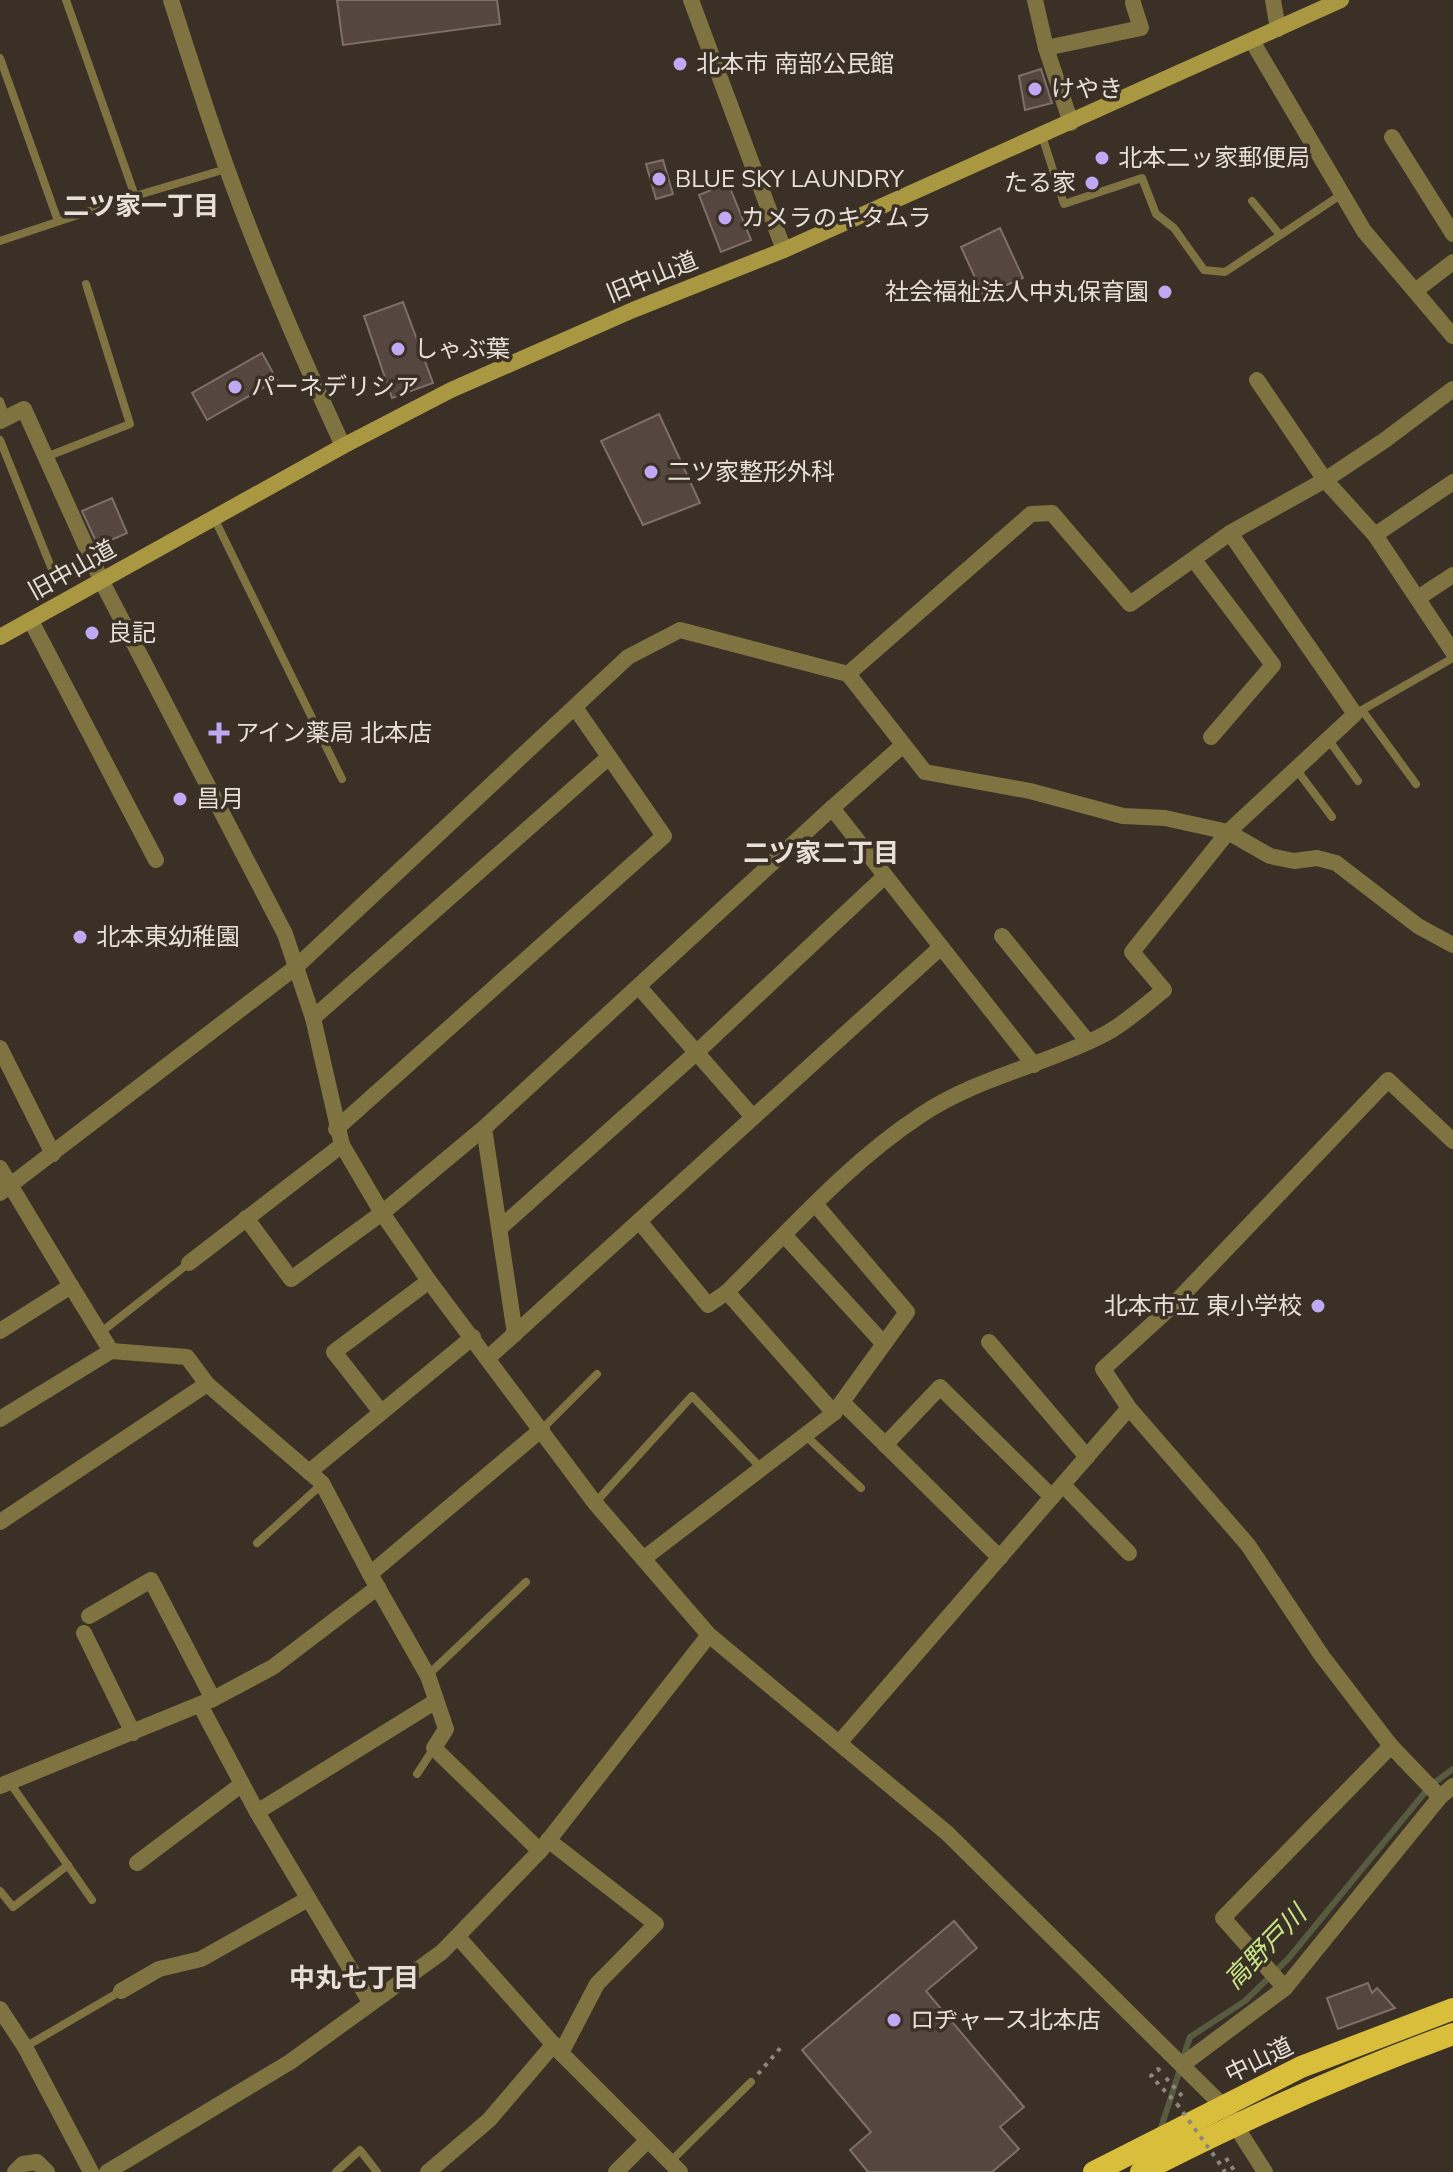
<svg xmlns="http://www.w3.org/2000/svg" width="1453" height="2172" viewBox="0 0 1453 2172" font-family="'Nunito Sans','Noto Sans JP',sans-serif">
	<rect width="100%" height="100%" fill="#3a3025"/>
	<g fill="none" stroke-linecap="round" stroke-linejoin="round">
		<!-- stream -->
		<g stroke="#575c41" stroke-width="6">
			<path d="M1183 2058 1190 2037 1245 2001 1288 1959 1431 1785 1453 1769"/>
			<path d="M1160 2131 1180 2069"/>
		</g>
	</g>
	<!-- building -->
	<g fill="#55463f" stroke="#7f6f68" stroke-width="2">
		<path d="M337 0H497L500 24 343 45Z"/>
		<path d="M1041 69 1052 103 1025 110 1019 76Z"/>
		<path d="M663 160 673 194 656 199 646 164Z"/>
		<path d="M728 183 751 240 721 252 699 195Z"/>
		<path d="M1000 228 1023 278 983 295 961 247Z"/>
		<path d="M403 302 433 383 392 398 364 316Z"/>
		<path d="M262 353 277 380 207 420 192 393Z"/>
		<path d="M659 414 700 503 643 525 601 441Z"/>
		<path d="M112 498 127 533 98 546 82 511Z"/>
		<path d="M954 1921 977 1948 926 1991 1024 2107 1000 2127 1019 2149 992 2172H868L850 2150 871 2132 802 2050Z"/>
		<path d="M1368 1983 1372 1993 1377 1988 1395 2008 1338 2029 1327 1998Z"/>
	</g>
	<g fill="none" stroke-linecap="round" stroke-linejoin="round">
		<!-- path -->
		<g stroke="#8f877e" stroke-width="4" stroke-dasharray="4 6" stroke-linecap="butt">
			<path d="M1160 2071 1158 2069 1151 2076 1177 2104"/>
			<path d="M758 2074 783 2045"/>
			<path d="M1166 2078 1183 2097"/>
			<path d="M1226 2158 1235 2172"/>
			<path d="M1218 2161 1225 2172"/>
		</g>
		<!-- service -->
		<g stroke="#7e7341" stroke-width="8">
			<path d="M66 0 135 196"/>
			<path d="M0 58 58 221"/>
			<path d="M1042 136 1064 204 1142 178 1156 214 1174 228 1204 270 1225 272 1342 194"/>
			<path d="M1252 201 1280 235"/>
			<path d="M0 241 135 196 226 169"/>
			<path d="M0 401 6 418"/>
			<path d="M0 440 51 567"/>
			<path d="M46 457 130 424 86 284"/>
			<path d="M214 518 342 779"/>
			<path d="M1362 710 1416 784"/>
			<path d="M1355 714 1453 658"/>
			<path d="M1328 739 1358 781"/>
			<path d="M1296 769 1332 817"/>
			<path d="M100 1333 189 1263"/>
			<path d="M542 1429 597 1374"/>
			<path d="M805 1435 861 1488"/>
			<path d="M595 1503 692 1396 761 1468"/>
			<path d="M257 1543 322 1484"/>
			<path d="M428 1675 526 1582"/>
			<path d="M417 1774 434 1748"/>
			<path d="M10 1783 92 1900"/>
			<path d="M0 1891 13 1907 68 1865"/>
			<path d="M25 2047 121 1991"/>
			<path d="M671 2161 751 2082"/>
			<path d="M336 2172 360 2150 377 2172"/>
		</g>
		<!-- minor -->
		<g stroke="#7e7341" stroke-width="16">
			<path d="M171 0C189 56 207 113 227 169 261 263 301 355 343 446"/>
			<path d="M691 0 784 250"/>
			<path d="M1035 0 1046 48 1071 123"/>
			<path d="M1273 0 1278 29"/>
			<path d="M1252 41 1364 231 1453 336"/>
			<path d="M1046 48 1141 28 1133 3"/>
			<path d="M1392 137 1453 234"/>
			<path d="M1415 291 1453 262"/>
			<path d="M1257 380 1325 480 1375 535 1453 652"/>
			<path d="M0 421 24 409 102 582"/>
			<path d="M1375 535 1453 482"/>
			<path d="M1194 560 1273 665 1211 737"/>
			<path d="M1418 598 1453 575"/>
			<path d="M31 621 156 860"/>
			<path d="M848 674 1031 514 1052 513 1130 604 1230 533 1325 480 1385 440 1453 389"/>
			<path d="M832 808 903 745"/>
			<path d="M1002 936 1088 1042"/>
			<path d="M639 987 753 1117"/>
			<path d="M313 1018 609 757"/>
			<path d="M0 1048 53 1154"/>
			<path d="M336 1129 664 836 576 709"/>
			<path d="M0 1168 71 1286"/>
			<path d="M0 1193 296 967 628 657 680 630 848 674 925 772 1030 791 1123 816 1165 818 1228 832 1270 856 1294 861 1317 858 1336 863 1418 926 1453 945"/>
			<path d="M246 1218 291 1279 382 1213 484 1128"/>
			<path d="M639 1221 708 1305 727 1292C789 1231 848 1163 921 1115 977 1077 1046 1065 1105 1034 1126 1023 1145 1005 1164 990L1132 952 1228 832 1355 714 1230 533"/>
			<path d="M500 1228 697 1052 884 877"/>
			<path d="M785 1236 884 1344"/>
			<path d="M189 1263 342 1145"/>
			<path d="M727 1292 834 1413"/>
			<path d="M0 1331 71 1286 111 1351"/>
			<path d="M515 1334 484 1128 832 808 1034 1065"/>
			<path d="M989 1342 1087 1457"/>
			<path d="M488 1358 940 948"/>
			<path d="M842 1402 1000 1558"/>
			<path d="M381 1412 334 1352 429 1281"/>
			<path d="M0 1419 111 1351 187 1357 207 1384 322 1483 370 1574 428 1676 446 1729 434 1748 540 1851"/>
			<path d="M885 1445 940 1387 1052 1497"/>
			<path d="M309 1472 473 1337"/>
			<path d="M1063 1485 1129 1553"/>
			<path d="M0 1522 207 1384"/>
			<path d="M643 1559 834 1413 907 1312 816 1205"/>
			<path d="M370 1574 542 1429"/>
			<path d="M89 1616 151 1580 213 1699"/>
			<path d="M84 1633 133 1733"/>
			<path d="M200 1705 257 1812 370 2002"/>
			<path d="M839 1743 1129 1408"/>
			<path d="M0 1786 213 1699 273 1667 378 1587"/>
			<path d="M1440 1797 1391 1746 1322 1656 1248 1545 1129 1408 1103 1369 1171 1307 1388 1080 1453 1141"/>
			<path d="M257 1812 436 1701"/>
			<path d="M548 1840 656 1924 597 1984 561 2053"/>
			<path d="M137 1863 242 1784"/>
			<path d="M458 1937 561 2053 680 2172"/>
			<path d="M1285 1988 1223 1918 1391 1746"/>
			<path d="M121 1991 159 1969 201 1959 308 1899"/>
			<path d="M0 2009 25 2047 91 2172"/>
			<path d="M1182 2065 1285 1988 1440 1797 1453 1786"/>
			<path d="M15 2172 23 2164 37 2162 47 2172"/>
			<path d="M107 2172 290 2062 442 1952 540 1851 709 1635"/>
			<path d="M428 2172 489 2120 554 2044"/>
			<path d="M616 2172 647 2141"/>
		</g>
		<!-- tertiary -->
		<path stroke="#7e7341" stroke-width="16" d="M102 582 285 934 313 1018 342 1145 382 1213 429 1281 595 1503 709 1635 947 1833 1223 2106 1265 2172"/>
		<!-- secondary -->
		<path stroke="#a99742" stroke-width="16" d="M0 637 343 446 451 390 633 310 784 250 1341 0"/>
		<!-- trunk -->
		<g stroke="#d9be3c" stroke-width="22">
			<path d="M1094 2172 1301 2067 1453 2009"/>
			<path d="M1141 2172C1242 2120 1346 2073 1453 2034"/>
		</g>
		<!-- path-bridge -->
		<path stroke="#8f877e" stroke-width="4" stroke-dasharray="4 6" stroke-linecap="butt" d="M1177 2104 1218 2161"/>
	</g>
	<!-- markers -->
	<g fill="#bfa9f4" stroke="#3a3025" stroke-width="3">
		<circle cx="680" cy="64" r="8"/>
		<circle cx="1035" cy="89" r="8"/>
		<circle cx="1102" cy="158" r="8"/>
		<circle cx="659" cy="179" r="8"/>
		<circle cx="1092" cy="183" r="8"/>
		<circle cx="725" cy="218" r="8"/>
		<circle cx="1165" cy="292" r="8"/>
		<circle cx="398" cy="349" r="8"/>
		<circle cx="235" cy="387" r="8"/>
		<circle cx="651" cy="472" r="8"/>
		<circle cx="92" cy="633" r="8"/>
		<path d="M215 721h8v8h8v8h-8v8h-8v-8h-8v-8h8z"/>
		<circle cx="180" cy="799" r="8"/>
		<circle cx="80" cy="937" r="8"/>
		<circle cx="1318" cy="1306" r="8"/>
		<circle cx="894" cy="2020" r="8"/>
	</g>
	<g text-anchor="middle" stroke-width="7" stroke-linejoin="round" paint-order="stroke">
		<!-- poi labels -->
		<g font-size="24" fill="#e7e0d9" stroke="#3a3025" text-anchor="start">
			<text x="696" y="72">北本市 南部公民館</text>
			<text x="1051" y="97">けやき</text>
			<text x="1118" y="166">北本二ッ家郵便局</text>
			<text x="675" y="187">BLUE SKY LAUNDRY</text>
			<text x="1076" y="191" text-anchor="end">たる家</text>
			<text x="741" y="226">カメラのキタムラ</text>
			<text x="1149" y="300" text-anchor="end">社会福祉法人中丸保育園</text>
			<text x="414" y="357">しゃぶ葉</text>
			<text x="251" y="395">パーネデリシア</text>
			<text x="667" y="480">二ツ家整形外科</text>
			<text x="108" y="641">良記</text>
			<text x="235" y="741">アイン薬局 北本店</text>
			<text x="196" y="807">昌月</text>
			<text x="96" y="945">北本東幼稚園</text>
			<text x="1302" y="1314" text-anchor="end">北本市立 東小学校</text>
			<text x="910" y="2028">ロヂャース北本店</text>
		</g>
		<!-- street labels -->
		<g font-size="24" fill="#e7e0d9" stroke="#3a3025">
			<text transform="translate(652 277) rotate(-22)" y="8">旧中山道</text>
			<text transform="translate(72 570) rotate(-29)" y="8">旧中山道</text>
			<text transform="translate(1259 2060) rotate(-26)" y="8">中山道</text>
		</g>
		<!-- neighbourhood labels -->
		<g font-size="26" font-weight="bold" fill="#e7e0d9" stroke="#3a3025">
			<text x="141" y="215">二ツ家一丁目</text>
			<text x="821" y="862">二ツ家二丁目</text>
			<text x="354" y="1987">中丸七丁目</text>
		</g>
		<!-- water labels -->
		<g font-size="26" font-style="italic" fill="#c7e787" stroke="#3a3025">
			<text transform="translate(1265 1947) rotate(-46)" y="9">高野戸川</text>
		</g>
	</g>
</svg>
